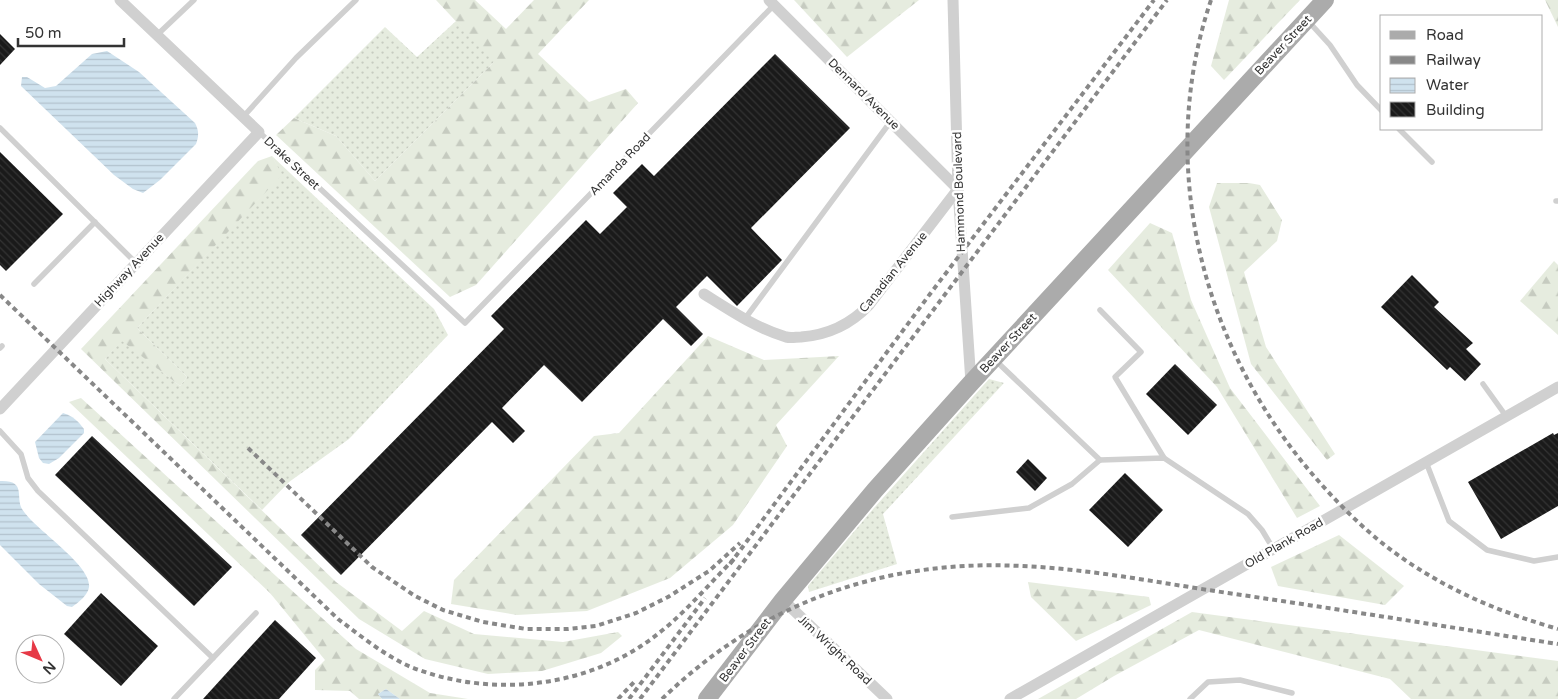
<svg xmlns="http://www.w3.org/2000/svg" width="1558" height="699" viewBox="0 0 1558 699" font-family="'Varela Round',sans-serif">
	<defs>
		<pattern id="grass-dots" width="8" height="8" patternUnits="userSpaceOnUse" patternTransform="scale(1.25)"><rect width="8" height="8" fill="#e6ecdf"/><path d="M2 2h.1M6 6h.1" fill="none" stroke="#c6cbc0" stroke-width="1.8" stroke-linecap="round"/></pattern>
		<pattern id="forest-firs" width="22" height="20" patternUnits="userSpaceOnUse" patternTransform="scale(1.25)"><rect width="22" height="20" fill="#e6ecdf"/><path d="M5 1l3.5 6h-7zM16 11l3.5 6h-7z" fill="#c6cbc0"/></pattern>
		<pattern id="water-rules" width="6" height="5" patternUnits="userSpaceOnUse" patternTransform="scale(1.25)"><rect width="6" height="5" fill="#cfe2ee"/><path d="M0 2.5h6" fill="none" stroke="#b2c2cd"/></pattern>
		<pattern id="building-back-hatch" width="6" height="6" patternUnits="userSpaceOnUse" patternTransform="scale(1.25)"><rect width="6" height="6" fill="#1a1a1a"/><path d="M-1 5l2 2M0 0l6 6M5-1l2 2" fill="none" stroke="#333"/></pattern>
	</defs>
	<rect width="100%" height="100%" fill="#fff"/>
	<!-- grass -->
	<g fill="url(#grass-dots)">
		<path d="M456 21 495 61 375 181 336 136 294 118 385 27 417 57Z"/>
		<path d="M272 156 434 309 448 335 349 439 289 482 262 510 105 359 122 340 180 386 187 377 137 328 281 175Z"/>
		<path d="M989 379 1004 383 883 514 897 564 809 592 808 586 874 508Z"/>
	</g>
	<!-- forest -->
	<g fill="url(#forest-firs)">
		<path d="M436 0H475L506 29 534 0H589L538 54 589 102 626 89 638 103 476 285 450 297 276 135 294 118 336 136 375 181 494 62Z"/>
		<path d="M794 0H919L847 57Z"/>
		<path d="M1229 0H1300L1224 80 1211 66Z"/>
		<path d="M1545 0H1558V27Z"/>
		<path d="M272 156 282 175 137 328 187 377 180 386 122 341 105 359 336 582 402 631 424 611 474 634 563 642 618 632 622 636 601 653 542 671 488 674 425 659 359 619 81 349 258 161Z"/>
		<path d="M1217 183H1249L1260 185 1282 220 1277 241 1244 272 1266 347 1335 454 1327 460 1251 364 1209 207Z"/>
		<path d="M1150 223 1172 233 1191 300 1230 388 1320 506 1297 518 1217 387 1108 270Z"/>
		<path d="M1554 261 1558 265V335L1520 301Z"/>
		<path d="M708 336 764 360 839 356 776 425 787 446 733 525 670 578 587 611 517 615 451 604 454 580 594 436 619 433Z"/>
		<path d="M81 398 356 649 430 693 468 699H400L386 689 378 694 382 699H359L350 691 315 690V670L325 660 270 593 69 402Z"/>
		<path d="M1339 535 1404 586 1385 605 1278 586 1271 567Z"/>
		<path d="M1028 582 1149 597 1151 605 1076 641 1031 597Z"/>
		<path d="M1192 612 1558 661V699H1411L1390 679 1199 630 1114 676 1076 699H1038Z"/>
	</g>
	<!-- water -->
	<g fill="url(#water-rules)">
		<path d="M107 51 139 72 195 123C199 131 199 136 196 144L160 180 143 193 133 189 114 175 21 86 22 77H27L45 88 56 86 92 54Z"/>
		<path d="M63 413C73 416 78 421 84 429V433L59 458 49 464 43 463 39 458 35 442Z"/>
		<path d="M0 481C27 480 15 497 22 509 34 529 92 565 89 587 88 595 79 602 72 607L67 606 39 584 0 545Z"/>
		<path d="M386 689 400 699H382L378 694Z"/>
	</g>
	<!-- building -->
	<g fill="url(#building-back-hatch)">
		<path d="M0 34 15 49 0 65Z"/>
		<path d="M775 54 850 128 751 228 782 260 737 306 707 276 676 307 703 334 691 346 663 319 582 402 544 365 502 408 525 431 513 443 492 422 341 575 301 535 504 329 491 316 586 220 600 234 627 207 613 193 642 164 654 176Z"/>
		<path d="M0 152 63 214 6 271 0 265Z"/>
		<path d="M1412 275 1439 302 1434 307 1473 343 1466 349 1481 364 1465 381 1450 367 1447 370 1381 307Z"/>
		<path d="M1175 364 1217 405 1188 435 1146 394Z"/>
		<path d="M1553 433 1554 435 1558 433V506L1501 539 1468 482Z"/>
		<path d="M92 436 232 567 194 606 55 475Z"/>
		<path d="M1028 459 1047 478 1035 491 1016 472Z"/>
		<path d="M1125 473 1163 510 1128 547 1089 510Z"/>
		<path d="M101 593 158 646 121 686 64 634Z"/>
		<path d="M275 620 316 658 279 699H203Z"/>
	</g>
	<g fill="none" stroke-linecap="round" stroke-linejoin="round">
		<!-- service -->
		<g stroke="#d0d0d0" stroke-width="5.5">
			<path d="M1309 22 1330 45 1357 85 1382 111"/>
			<path d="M157 35 194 0"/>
			<path d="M243 117 296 58 356 0"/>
			<path d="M0 128 136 263"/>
			<path d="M1399 129 1432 162"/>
			<path d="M259 132 465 323 774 5"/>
			<path d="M1556 201H1558"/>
			<path d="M34 284 95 222"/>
			<path d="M1100 310 1141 352 1115 377 1164 458"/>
			<path d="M744 320 891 121"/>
			<path d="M0 348 2 346"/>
			<path d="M995 360 1100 460 1164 458 1248 514 1262 530 1274 550"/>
			<path d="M1483 384 1506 416"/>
			<path d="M0 431 21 454 28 478 38 491 213 658 174 699"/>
			<path d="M1426 462 1449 521 1487 550 1534 561 1558 557"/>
			<path d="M952 517 1029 508 1072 484 1100 460"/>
			<path d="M213 658 256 613"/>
			<path d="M1190 699 1208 682 1240 680 1292 693"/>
		</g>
		<!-- minor -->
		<g stroke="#d0d0d0" stroke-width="11">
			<path d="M953 0 958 189 971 383"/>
			<path d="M704 294C731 311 756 328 786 337 791 338 796 337 801 337 828 335 851 324 869 305L958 189 769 0"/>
			<path d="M0 409 259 132 120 0"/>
			<path d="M783 600 887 699"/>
			<path d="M1010 699 1558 387"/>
		</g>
		<!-- primary -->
		<path stroke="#ababab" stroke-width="18" d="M707 699 783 600 875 490 971 383 1325 0"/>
		<!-- rail -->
		<g stroke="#888" stroke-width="4" stroke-dasharray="5 4" stroke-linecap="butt">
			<path d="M1211 0C1154 168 1204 354 1321 484 1347 513 1375 540 1408 562 1456 594 1503 613 1558 629"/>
			<path d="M0 295 338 619C361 636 385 656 411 667 492 699 591 688 659 633 687 611 710 583 735 558"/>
			<path d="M248 448 372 567 415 596 443 610 483 622 526 629H568L596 626 636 613 668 597 709 571 740 543"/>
			<path d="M730 564 930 294 1154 0"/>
			<path d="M618 699 635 681"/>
			<path d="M629 699 705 598"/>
			<path d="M640 699 1167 0"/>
			<path d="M662 699C762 602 884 559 1022 566 1091 569 1160 583 1228 593 1338 609 1448 627 1558 644"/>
		</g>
	</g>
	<g text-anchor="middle" stroke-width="5" stroke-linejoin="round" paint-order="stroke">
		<!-- street labels -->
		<g font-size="12" fill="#333" stroke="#fff">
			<text transform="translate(1283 45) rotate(-47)" y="4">Beaver Street</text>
			<text transform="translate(864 94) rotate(45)" y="4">Dennard Avenue</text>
			<text transform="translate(292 163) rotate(43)" y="4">Drake Street</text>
			<text transform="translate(620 164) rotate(-46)" y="4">Amanda Road</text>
			<text transform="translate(959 192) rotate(-92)" y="4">Hammond Boulevard</text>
			<text transform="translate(129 270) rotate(-47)" y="4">Highway Avenue</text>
			<text transform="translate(893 272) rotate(-51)" y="4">Canadian Avenue</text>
			<text transform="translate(1008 343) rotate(-47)" y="4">Beaver Street</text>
			<text transform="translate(1284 543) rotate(-30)" y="4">Old Plank Road</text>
			<text transform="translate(745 650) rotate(-53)" y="4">Beaver Street</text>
			<text transform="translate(835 650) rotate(43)" y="4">Jim Wright Road</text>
		</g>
	</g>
	<!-- legend -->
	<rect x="1380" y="15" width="162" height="115" fill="#ffffff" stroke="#adadad"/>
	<rect x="1390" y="31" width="25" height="8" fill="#ababab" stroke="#adadad"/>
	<text x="1426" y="40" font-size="15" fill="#333333">Road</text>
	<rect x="1390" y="56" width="25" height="8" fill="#888888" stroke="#adadad"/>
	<text x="1426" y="65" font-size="15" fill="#333333">Railway</text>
	<rect x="1390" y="78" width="25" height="15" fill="url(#water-rules)" stroke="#adadad"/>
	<text x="1426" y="90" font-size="15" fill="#333333">Water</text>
	<rect x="1390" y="102" width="25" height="15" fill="url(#building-back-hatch)" stroke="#adadad"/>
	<text x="1426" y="115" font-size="15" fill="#333333">Building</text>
	<!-- north arrow -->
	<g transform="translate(40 659) rotate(134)"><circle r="24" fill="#ffffff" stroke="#adadad"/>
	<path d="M0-4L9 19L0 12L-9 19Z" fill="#e63946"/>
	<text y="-8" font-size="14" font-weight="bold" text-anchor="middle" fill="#333333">N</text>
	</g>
	<!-- scale -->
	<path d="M18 38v8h106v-8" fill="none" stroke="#333333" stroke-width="2.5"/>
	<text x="25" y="38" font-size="15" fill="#333333" stroke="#ffffff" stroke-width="4" paint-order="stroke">50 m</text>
</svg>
